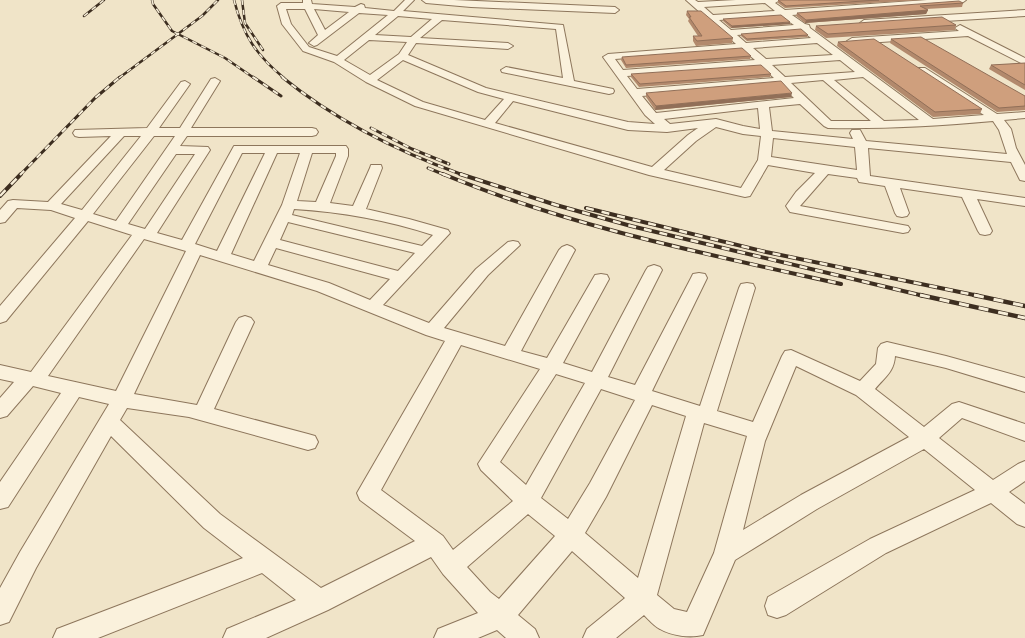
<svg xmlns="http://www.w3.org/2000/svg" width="1025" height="638" viewBox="0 0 1025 638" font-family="'Libre Baskerville',serif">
	<rect width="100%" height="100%" fill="#f0e4c8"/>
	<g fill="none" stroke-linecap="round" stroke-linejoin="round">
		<defs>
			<g id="street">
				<path d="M303 0H311L312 4 355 7 361 4 364 5 365 8 394 11 405 0H414L403 11 563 25 574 81 613 89 614 91 613 93 609 94 502 72 501 70 506 67 563 78 556 29 442 20 420 38 508 43 513 46 508 49 416 43 408 55 486 88 628 122 655 124 645 115 603 57 608 54 736 44 686 0H695L698 2 736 0H780L775 3 785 10 927 0H966L962 3 792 15 805 24 809 25 810 28 933 119 984 115 917 72 916 70 917 68H925L997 114 1025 112V118L1004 120 1011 129 1016 148 1025 165V181L1020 180 1011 162 868 148 870 176 1025 198V206L977 199 992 231 990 234 985 235 980 234 978 231 962 197 900 188 909 213 907 216 902 217 897 216 895 213 885 186 859 182 857 178 828 174 800 206 908 226 910 229 908 232 903 233 790 212 786 206 796 192 815 173 768 165 750 196 745 197 649 175 415 106 366 82 334 62 303 51 282 24 277 6 281 3H303ZM765 3 775 11 713 15 704 7ZM286 9H305L318 35 309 43 314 46 317 45 359 13 388 15 337 56 309 47 291 24ZM314 9 349 12 325 30ZM398 16 432 19 411 37 375 35ZM781 16 794 25 731 30 719 20ZM801 30 811 38 746 43 737 35ZM369 40 407 42 399 54 370 75 344 60ZM817 43 833 55 766 59 753 48ZM742 49 755 60 623 70 615 59ZM403 60 478 92 504 99 485 120 423 102 377 80ZM840 60 855 72 785 77 772 65ZM761 66 774 78 637 89 627 76ZM863 77 919 120 884 121 834 80ZM823 80 871 121H831L791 83ZM780 84 794 98 656 113 642 96ZM513 101 628 130 667 132 698 128 688 135 652 167 495 123ZM800 104 824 126 828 128C883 129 937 126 993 121L999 130 1007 154 866 141 860 130H852L850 133 853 139 772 131 769 107ZM758 108 760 129 743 126 716 119 670 124 664 119ZM716 127 743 134 761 136 758 160 741 188 664 170 696 141ZM773 138 855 147 857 170 771 157Z"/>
				<path d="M422 0H454L615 7 619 10 615 13 471 7 426 3Z"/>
				<path d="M1025 10V16L864 26 860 23 864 20Z"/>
				<path d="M960 25 1025 58V65L968 36 852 44 847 41 852 38 959 31 955 28Z"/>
				<path d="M215 78 220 81 191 128H312L316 129 318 132 316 135 312 136H187L180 146 208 147 210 150 157 233 182 240 234 146H346L348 149V156L330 203 353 206 370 168 371 165H381L382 168 366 209 409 219 448 230 450 233 383 305 429 323 476 269 508 242 513 241 518 242 520 245 488 275 444 328 505 346 559 250 562 247 567 245 572 247 575 250 521 351 547 358 595 275 601 274 607 275 609 279 563 363 592 372 646 270 648 267 654 265 660 267 662 270 608 377 635 385 691 278 693 274 699 273 705 274 707 278 652 391 700 406 739 288 741 284 747 283 753 284 755 288 717 411 753 422 782 356 785 351 791 350 860 381 876 364 878 348 881 344 887 342 946 356 1025 378V392L946 368 895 356C894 372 885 377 875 389L924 427 952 404 959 402 1025 424V441L962 418 939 438 993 480 1018 464 1025 461V481L1009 492 1025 504V527L1017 524 991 503 886 553 786 615 777 618 768 615 765 606 768 597 870 539 975 490 924 449 817 509 735 560 703 635C690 638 672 636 660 629 654 626 649 620 644 615L616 638H583L587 629 625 598 572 551 518 615 535 629 539 638H506L497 630 478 638H434L438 629 478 613 443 574 431 557 328 610 266 638H223L227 629 296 600 262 573 98 638H53L57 629 243 558 204 528 111 436 36 568 9 622 0 625V588L20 552 109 404 79 397 8 507 0 509V482L61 393 33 386 7 416 0 418V398L14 382 0 379V365L31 372 132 235 88 221 6 321 0 323V306L75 218 51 210 17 208 5 222 0 223V210L8 201 13 200 48 202 111 136 79 137 75 136 73 133 75 130 147 128 181 82 185 81 190 84 159 128H180L211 79ZM124 136H141L82 210 61 204ZM154 136H175L116 221 93 214ZM242 153H265L217 251 195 244ZM277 153H300L282 205 254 261 231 254ZM312 153H336V156L316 202 297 201ZM176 154H195L145 229 128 224ZM294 209C342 212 387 220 433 235L422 246 292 215ZM288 222 415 253 398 271 280 240ZM144 239 186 251 116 391 48 376ZM276 248 390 279 370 300 329 283 268 265ZM200 255 317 291 426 335 445 341 357 493 360 500 415 541 321 588 220 514 120 420 127 408 189 417 308 450 315 448 318 442 315 436 308 434 214 409 254 322 251 318 245 316 239 318 236 322 197 405 134 394ZM461 345 540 369 478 464 481 470 513 501 453 550 443 536 381 490ZM796 366 856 395 909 437 801 495 743 530 765 441ZM556 374 585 383 526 485 500 462ZM601 389 635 400 590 483 568 519 541 498ZM652 405 686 416 638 578 585 533 606 497ZM704 423 747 436 714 553 687 612 674 609 657 595ZM528 514 555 536 499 599 490 592 467 567Z"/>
			</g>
		</defs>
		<!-- street casing -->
		<use href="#street" stroke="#8d765c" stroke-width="2"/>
		<!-- street -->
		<use href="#street" fill="#faf1dc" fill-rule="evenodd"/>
		<defs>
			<g id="rail-far3">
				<path d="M152 0 153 4 172 31 225 58 254 78"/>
				<path d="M234 0C243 35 256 55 284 78"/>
				<path d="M242 0 245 23 263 50"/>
				<path d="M84 16 104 0"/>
				<path d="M119 78 202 16 218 0"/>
			</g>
			<g id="rail-far2">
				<path d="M253 77 281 96"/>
				<path d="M282 77C335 120 399 152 463 175"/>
				<path d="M371 128 412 149 449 164"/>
				<path d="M428 168 445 175"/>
				<path d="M20 175 95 98 120 77"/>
			</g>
			<g id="rail-far1">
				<path d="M443 174C571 227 706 254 841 284"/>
				<path d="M460 174 556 205 631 226 924 296"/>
				<path d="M0 196 21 174"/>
				<path d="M586 208 766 252 979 296"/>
			</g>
			<g id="rail">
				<path d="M920 295 1025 318"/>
				<path d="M974 295 1025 306"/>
			</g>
		</defs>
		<!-- rail-far3 casing -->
		<use href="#rail-far3" stroke="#3d2e20" stroke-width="2.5"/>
		<!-- rail-far2 casing -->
		<use href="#rail-far2" stroke="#3d2e20" stroke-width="3"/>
		<!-- rail-far1 casing -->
		<use href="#rail-far1" stroke="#3d2e20" stroke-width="4"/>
		<!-- rail casing -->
		<use href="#rail" stroke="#3d2e20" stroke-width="4.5"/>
		<!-- rail-far3 -->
		<use href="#rail-far3" stroke="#f7eed8" stroke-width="1.5" stroke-dasharray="5" stroke-linecap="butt"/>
		<!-- rail-far2 -->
		<use href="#rail-far2" stroke="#f7eed8" stroke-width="2" stroke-dasharray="6" stroke-linecap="butt"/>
		<!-- rail-far1 -->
		<use href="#rail-far1" stroke="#f7eed8" stroke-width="2.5" stroke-dasharray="8" stroke-linecap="butt"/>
		<!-- rail -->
		<use href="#rail" stroke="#f7eed8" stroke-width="3" stroke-dasharray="10" stroke-linecap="butt"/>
	</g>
	<!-- wall -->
	<g fill="#b2896c">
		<path d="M778 0H922L785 8 778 3Z"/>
		<path d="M963 3 962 7 926 9 928 10 926 14 805 23 796 16 797 13Z"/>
		<path d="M687 11 733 38 732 43 696 46 693 41V36H698L688 21 689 19 686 15Z"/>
		<path d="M723 19 790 24 731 28 723 21Z"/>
		<path d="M956 25 955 30 826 38 815 30 816 26Z"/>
		<path d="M741 34 808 35 807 37 747 41 741 36Z"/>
		<path d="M891 39 1025 96V110L997 112 890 43Z"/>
		<path d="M838 42 982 109 980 114 933 117 837 46Z"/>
		<path d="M751 56 750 59 626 68 621 60 622 57Z"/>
		<path d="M1025 63V90L989 69 991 65Z"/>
		<path d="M631 74H771L770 77 639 87 631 77Z"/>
		<path d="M646 93 791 97 655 110 646 97Z"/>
	</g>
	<!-- shaded-wall -->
	<g fill="#916f58">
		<path d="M928 10 926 14 805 23 806 20Z"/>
		<path d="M790 22V24L731 28 732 26Z"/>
		<path d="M792 93 791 97 655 110 656 106Z"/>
	</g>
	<!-- building -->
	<g fill="#cf9f7d" stroke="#916f58">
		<path d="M778 0H879L786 6Z"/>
		<path d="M959 1 963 3 920 6 928 10 806 20 797 13Z"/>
		<path d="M687 11H701L733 38 697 41 693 36H702L689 17H691Z"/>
		<path d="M781 15 790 22 732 26 723 19Z"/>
		<path d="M942 17 956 25 828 34 816 26Z"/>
		<path d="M801 29 808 35 747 39 741 34Z"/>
		<path d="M921 37 1025 96V106L999 108 891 39Z"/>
		<path d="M874 39 982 109 935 112 838 42Z"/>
		<path d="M742 48 751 56 626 65 622 57Z"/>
		<path d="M1025 63V85L991 65Z"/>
		<path d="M761 65 771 74 640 84 631 74Z"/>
		<path d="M781 81 792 93 656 106 646 93Z"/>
	</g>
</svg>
